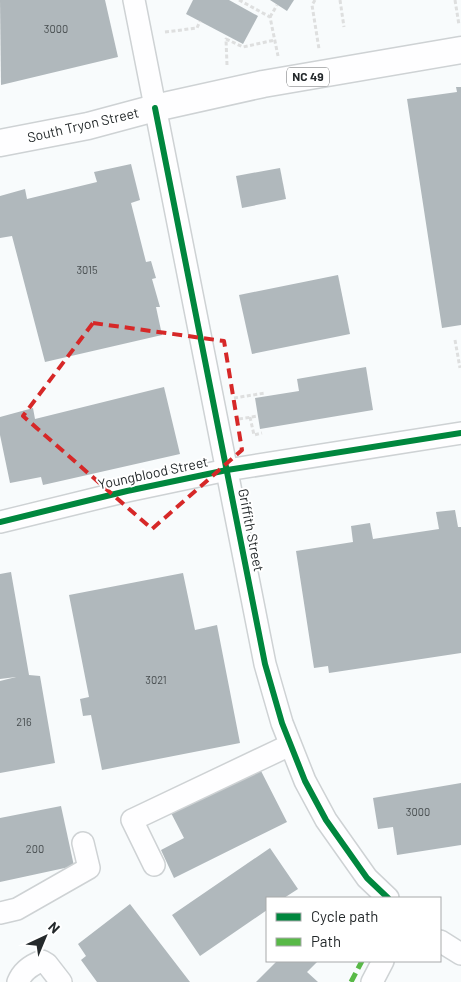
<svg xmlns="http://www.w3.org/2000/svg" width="461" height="982" viewBox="0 0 461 982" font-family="Barlow,sans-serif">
	<rect width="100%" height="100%" fill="#f8fbfc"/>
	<!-- building -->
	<g fill="#b0b8bc">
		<path d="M0 0H105L118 57 1 85Z"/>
		<path d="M193 0H229L258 16 243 44 186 14Z"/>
		<path d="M270 0H294L287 11Z"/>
		<path d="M456 87H461V325L442 328 407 99 457 92Z"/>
		<path d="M131 164 140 200 131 203 146 262 151 261 156 278 152 279 160 307H156L162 335 45 362 12 236 0 238V196L25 189 27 199 97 182 94 172Z"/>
		<path d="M280 168 286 199 242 208 236 176Z"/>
		<path d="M338 275 350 334 252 354 239 295Z"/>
		<path d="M366 367 373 410 260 429 255 398 299 391 297 379Z"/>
		<path d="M164 387 180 454 43 485 41 477 10 483 0 435V417L33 408 35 419Z"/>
		<path d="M455 510 458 527H461V653L329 673 328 666 314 668 296 551 353 542 351 526 370 523 373 539 439 529 436 512Z"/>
		<path d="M11 572 29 675 40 676 55 763 0 773V681L16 677 0 679V574Z"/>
		<path d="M183 573 195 630 217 625 240 743 102 770 91 715 83 716 80 699 89 697 69 595Z"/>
		<path d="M259 767 287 822 174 878 161 850 184 838 170 811Z"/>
		<path d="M461 783V845L397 855 393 827 378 829 373 798Z"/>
		<path d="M61 806 74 866 0 882V818Z"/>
		<path d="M270 848 298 889 284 898H267V910L200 956 172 915Z"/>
		<path d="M130 904 190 982H97L81 960 86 956 78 944Z"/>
		<path d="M277 961H318L307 972 318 982H256Z"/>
	</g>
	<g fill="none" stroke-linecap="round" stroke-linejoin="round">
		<defs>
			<g id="minor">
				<path d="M134 0 265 664 282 723 305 781 326 820 367 878 388 898"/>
				<path d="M0 522 127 491 227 470 461 433"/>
				<path d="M154 865 132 820 290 745"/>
				<path d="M0 913 17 909 89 868 83 843"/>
				<path d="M440 941 461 954"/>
				<path d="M18 982C22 972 31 965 42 961L47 964 61 982"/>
				<path d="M372 982 383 961"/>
			</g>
			<path id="major" d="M0 143 88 126 155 108 263 84 461 50"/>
		</defs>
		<!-- minor casing -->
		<use href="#minor" stroke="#ced2d4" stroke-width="24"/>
		<!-- major casing -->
		<use href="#major" stroke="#ced2d4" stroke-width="29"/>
		<!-- path -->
		<g stroke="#dedfdf" stroke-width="3" stroke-dasharray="4 2.5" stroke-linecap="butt">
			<path d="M239 0 270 17 278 56"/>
			<path d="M315 0 312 5 319 49"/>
			<path d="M340 0 344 27"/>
			<path d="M455 0 459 25"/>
			<path d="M270 17 277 5"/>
			<path d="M165 32 197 28 200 21"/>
			<path d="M227 65 226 39 243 47 275 40"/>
			<path d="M455 340 460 368"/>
			<path d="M234 398 265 393"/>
			<path d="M250 417 254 435 262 433"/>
			<path d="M239 419 258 416"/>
		</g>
		<!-- minor -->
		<use href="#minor" stroke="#fefeff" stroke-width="21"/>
		<!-- major -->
		<use href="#major" stroke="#fefeff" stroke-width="26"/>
		<!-- quiet -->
		<path stroke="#58b947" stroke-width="5" stroke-dasharray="10 5" stroke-linecap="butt" d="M351 982 362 961"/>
		<defs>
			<g id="cycleway">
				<path d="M155 108 265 664 282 723 305 781 326 820 367 878 388 898"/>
				<path d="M0 522 127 491 227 470 461 433"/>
			</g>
		</defs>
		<!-- cycleway casing -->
		<use href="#cycleway" stroke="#fff" stroke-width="9"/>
		<!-- cycleway -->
		<use href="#cycleway" stroke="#00873e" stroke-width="6"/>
	</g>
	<!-- marked area -->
	<path fill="none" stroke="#d62828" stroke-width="4" stroke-dasharray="10 6" stroke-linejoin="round" d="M93 323 224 341 242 450 152 529 23 416Z"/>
	<g text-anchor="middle" stroke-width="4" stroke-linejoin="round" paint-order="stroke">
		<!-- number labels -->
		<g font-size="11" fill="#474d4f">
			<text x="56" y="33">3000</text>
			<text x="87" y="274">3015</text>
			<text x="156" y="684">3021</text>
			<text x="24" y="726">216</text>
			<text x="418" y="816">3000</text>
			<text x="35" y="853">200</text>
		</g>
		<!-- shield labels -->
		<rect fill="#fff" stroke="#66696b" stroke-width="1" x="287" y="67.5" width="42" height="19" rx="4"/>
		<g font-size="12" font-weight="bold" fill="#24292b">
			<text x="308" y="81">NC 49</text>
		</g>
		<!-- street labels -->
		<g font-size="14" fill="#24292b" stroke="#fff">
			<text transform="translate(83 125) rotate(-13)" y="5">South Tryon Street</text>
			<text transform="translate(153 473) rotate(-12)" y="5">Youngblood Street</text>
			<text transform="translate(251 530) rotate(79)" y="5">Griffith Street</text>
		</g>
	</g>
	<!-- legend -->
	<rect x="266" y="897" width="175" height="65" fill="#ffffff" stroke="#a7a9aa"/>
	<rect x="276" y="913" width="25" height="8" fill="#00873e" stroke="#a7a9aa"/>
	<text x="311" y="922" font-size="15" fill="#24292b">Cycle path</text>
	<rect x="276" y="938" width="25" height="8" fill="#58b947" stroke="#a7a9aa"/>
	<text x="311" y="947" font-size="15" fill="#24292b">Path</text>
	<!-- north arrow -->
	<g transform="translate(45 937) rotate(44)" stroke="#ffffff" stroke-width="4" paint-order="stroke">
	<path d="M0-4L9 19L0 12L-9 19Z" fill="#24292b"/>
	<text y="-8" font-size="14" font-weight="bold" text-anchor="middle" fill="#24292b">N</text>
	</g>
</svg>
